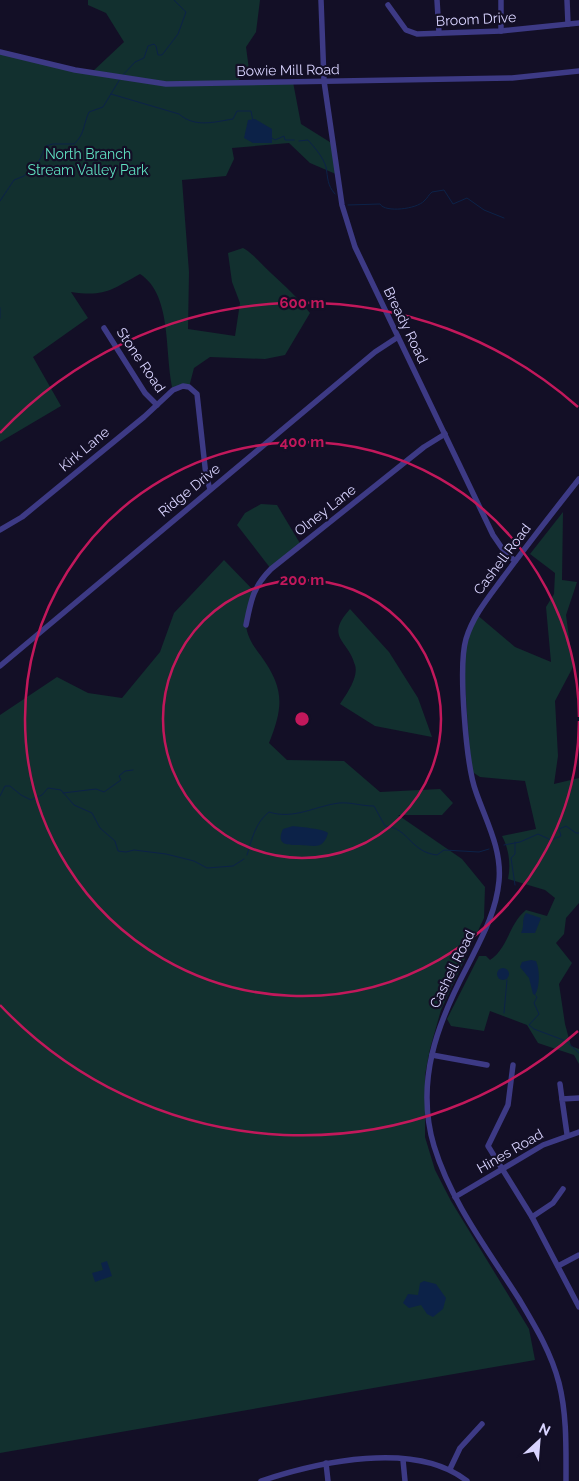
<svg xmlns="http://www.w3.org/2000/svg" width="579" height="1481" viewBox="0 0 579 1481" font-family="Raleway,sans-serif">
	<rect width="100%" height="100%" fill="#130f26"/>
	<!-- green -->
	<g fill="#12302f">
		<path d="M88 0H260L256 32 246 47 250 77H240L238 83 293 82 301 124 333 144 338 175 310 163 289 143 232 148 234 159 226 176 182 180 189 272 188 329 235 336 240 303 232 282 228 253 243 248C255 255 261 264 272 274 286 287 298 298 310 313L285 355 265 359 210 357 194 368 189 387 173 390C164 355 173 295 140 274 111 290 105 297 71 292L88 318 33 357 61 406 0 442V52L91 73 124 42 106 13 88 5Z"/>
		<path d="M261 504 277 505 301 545 271 569 237 525 245 513Z"/>
		<path d="M563 512 562 580 577 582 566 615 573 667 555 701 558 756 554 784 579 778V903L566 918 564 934 556 943 572 963 559 984 565 1024 571 1046 579 1049V1064L574 1055 538 1043 527 1025 490 1011 484 1031 451 1026 447 1019 479 956H486L490 960C509 947 508 925 526 910L547 916 555 898 545 890 508 879C511 865 509 849 502 836L536 829 525 781 480 777 471 771 463 656 476 614 515 647 551 662 546 607 554 594 555 573 530 554Z"/>
		<path d="M224 560 254 591C252 601 246 615 246 625 247 637 254 647 261 656 284 688 284 706 269 743L287 760 344 761 380 792 440 789 453 803 442 815H398L462 859 485 887 484 918 441 1010 430 1049 425 1075V1137L435 1170 451 1201 529 1329 535 1360 0 1453V715L57 677 88 693 122 698 160 652 174 613Z"/>
		<path d="M350 609 389 652 418 698 432 737 375 726 340 704C346 695 359 677 355 665 349 640 324 638 350 609Z"/>
	</g>
	<!-- water -->
	<g fill="#0c2248">
		<path d="M255 119 272 129V143H253L244 138 248 120Z"/>
		<path d="M293 826C301 827 324 829 328 833 323 851 313 845 300 845 289 845 275 846 283 829Z"/>
		<path d="M526 913 541 918 535 933H521C525 926 521 920 526 913Z"/>
		<path d="M531 960 536 961C540 970 540 987 535 995L533 994 529 978 520 967 522 962Z"/>
		<circle cx="503" cy="974" r="6"/>
		<path d="M107 1261 112 1276 95 1282 92 1273 103 1270 101 1263Z"/>
		<path d="M424 1281 436 1284 446 1298 443 1309 433 1317 427 1314 421 1305 409 1308 403 1303 408 1294 418 1295 420 1283Z"/>
	</g>
	<g fill="none" stroke-linecap="round" stroke-linejoin="round">
		<!-- stream -->
		<g stroke="#0c2248" stroke-width="1">
			<path d="M122 76 135 62 144 58 148 46 154 44 156 46 158 55H162L178 34 186 12 174 0"/>
			<path d="M111 94 179 114C195 128 214 122 233 119L237 111H251L253 121"/>
			<path d="M272 138 275 140 284 136 285 140H294"/>
			<path d="M299 141 308 140C315 148 323 157 326 167 328 178 327 185 335 194"/>
			<path d="M0 201 14 180 24 176 39 161 46 146 53 144H74C85 134 83 125 89 112L103 107 120 79"/>
			<path d="M348 205 380 204C385 213 417 209 424 201 428 198 428 195 432 192L444 190 453 204 467 198 484 210 504 218"/>
			<path d="M0 308V318"/>
			<path d="M63 793 96 789 104 792 121 780 119 776 125 771 133 770"/>
			<path d="M0 796 5 786H10L21 795 31 800 42 795 48 788 61 790 74 805 92 813 100 828 115 841 118 851 126 852 134 850 166 854 194 861 207 868 233 866 244 859"/>
			<path d="M515 842V854L511 858 515 885"/>
			<path d="M504 845 520 842 538 834 551 840 561 836 559 829 566 826 576 833H579"/>
			<path d="M247 855C252 839 255 823 269 812 294 820 315 806 339 803 351 802 361 806 374 806L385 826C409 828 410 852 437 855L444 850 479 852 489 849"/>
			<path d="M535 995 537 997 534 1003 539 1014 529 1025 534 1029 566 1041 579 1053"/>
			<path d="M504 1013 507 980"/>
		</g>
		<!-- minor -->
		<g stroke="#3d3a85" stroke-width="5.5">
			<path d="M321 0 324 81 342 205 355 247 493 535 504 551 515 561"/>
			<path d="M437 0 439 33"/>
			<path d="M567 0 568 24"/>
			<path d="M388 5 406 30 417 34 501 31 579 23"/>
			<path d="M501 31V0"/>
			<path d="M0 52 75 70 166 84 512 78 579 71"/>
			<path d="M104 328 145 393 157 405"/>
			<path d="M0 530 22 517 144 417 173 390 183 386 189 387 197 394 206 476 210 489"/>
			<path d="M246 625C251 600 253 587 271 569L424 447 445 434"/>
			<path d="M0 666 375 352 398 337"/>
			<path d="M432 1055 487 1065"/>
			<path d="M513 1065 508 1105 488 1146 532 1217 579 1307"/>
			<path d="M560 1084 562 1099"/>
			<path d="M567 1134 562 1099 579 1098"/>
			<path d="M455 1197 543 1145 579 1132"/>
			<path d="M532 1217 553 1203 563 1189"/>
			<path d="M558 1266 579 1255"/>
			<path d="M403 1460 405 1481"/>
			<path d="M326 1463 328 1481"/>
			<path d="M450 1469 460 1448 482 1424"/>
			<path d="M261 1481C318 1462 415 1440 467 1481"/>
			<path d="M566 1481C566 1448 567 1415 559 1383 551 1352 535 1326 519 1299 488 1250 451 1202 434 1146 415 1082 437 1024 467 967 481 939 496 913 499 881 502 849 486 821 476 792 466 765 458 666 466 639 473 616 488 598 502 579 527 545 553 512 579 479"/>
		</g>
	</g>
	<!-- distance rings -->
	<g fill="none" stroke="#c2185b" stroke-width="2.5">
		<circle cx="302" cy="719" r="139"/>
		<path d="M579 721A277 277 0 1 1 579 717"/>
		<path d="M578 1031A416 416 0 0 1 0 1005M0 433A416 416 0 0 1 578 407"/>
	</g>
	<g text-anchor="middle" stroke-width="4.5" stroke-linejoin="round" paint-order="stroke">
		<!-- street labels -->
		<g font-size="14" fill="#d9d4ff" stroke="#130f26">
			<text transform="translate(476 19) rotate(-3)" y="5">Broom Drive</text>
			<text transform="translate(288 70) rotate(-1)" y="5">Bowie Mill Road</text>
			<text transform="translate(406 325) rotate(64)" y="5">Bready Road</text>
			<text transform="translate(141 360) rotate(56)" y="5">Stone Road</text>
			<text transform="translate(84 449) rotate(-40)" y="5">Kirk Lane</text>
			<text transform="translate(189 490) rotate(-39)" y="5">Ridge Drive</text>
			<text transform="translate(325 510) rotate(-38)" y="5">Olney Lane</text>
			<text transform="translate(502 559) rotate(-53)" y="5">Cashell Road</text>
			<text transform="translate(452 969) rotate(-64)" y="5">Cashell Road</text>
			<text transform="translate(510 1151) rotate(-30)" y="5">Hines Road</text>
		</g>
		<!-- park labels -->
		<g font-size="14" fill="#5fe0c0" stroke="#130f26">
			<text x="88" y="159">North Branch<tspan x="88" dy="16">Stream Valley Park</tspan></text>
		</g>
	</g>
	<circle cx="302" cy="719" r="8" fill="#c2185b" stroke="#130f26" stroke-width="2.5"/>
	<g font-size="15" text-anchor="middle" font-weight="bold" fill="#c2185b" stroke="#130f26" stroke-width="4.5" stroke-linejoin="round" paint-order="stroke">
		<text x="302" y="308">600 m</text>
		<text x="302" y="447">400 m</text>
		<text x="302" y="585">200 m</text>
	</g>
	<!-- north arrow -->
	<g transform="translate(539 1441) rotate(26)" stroke="#130f26" stroke-width="4" paint-order="stroke">
	<path d="M0-4L9 19L0 12L-9 19Z" fill="#d9d4ff"/>
	<text y="-8" font-size="14" font-weight="bold" text-anchor="middle" fill="#d9d4ff">N</text>
	</g>
</svg>
